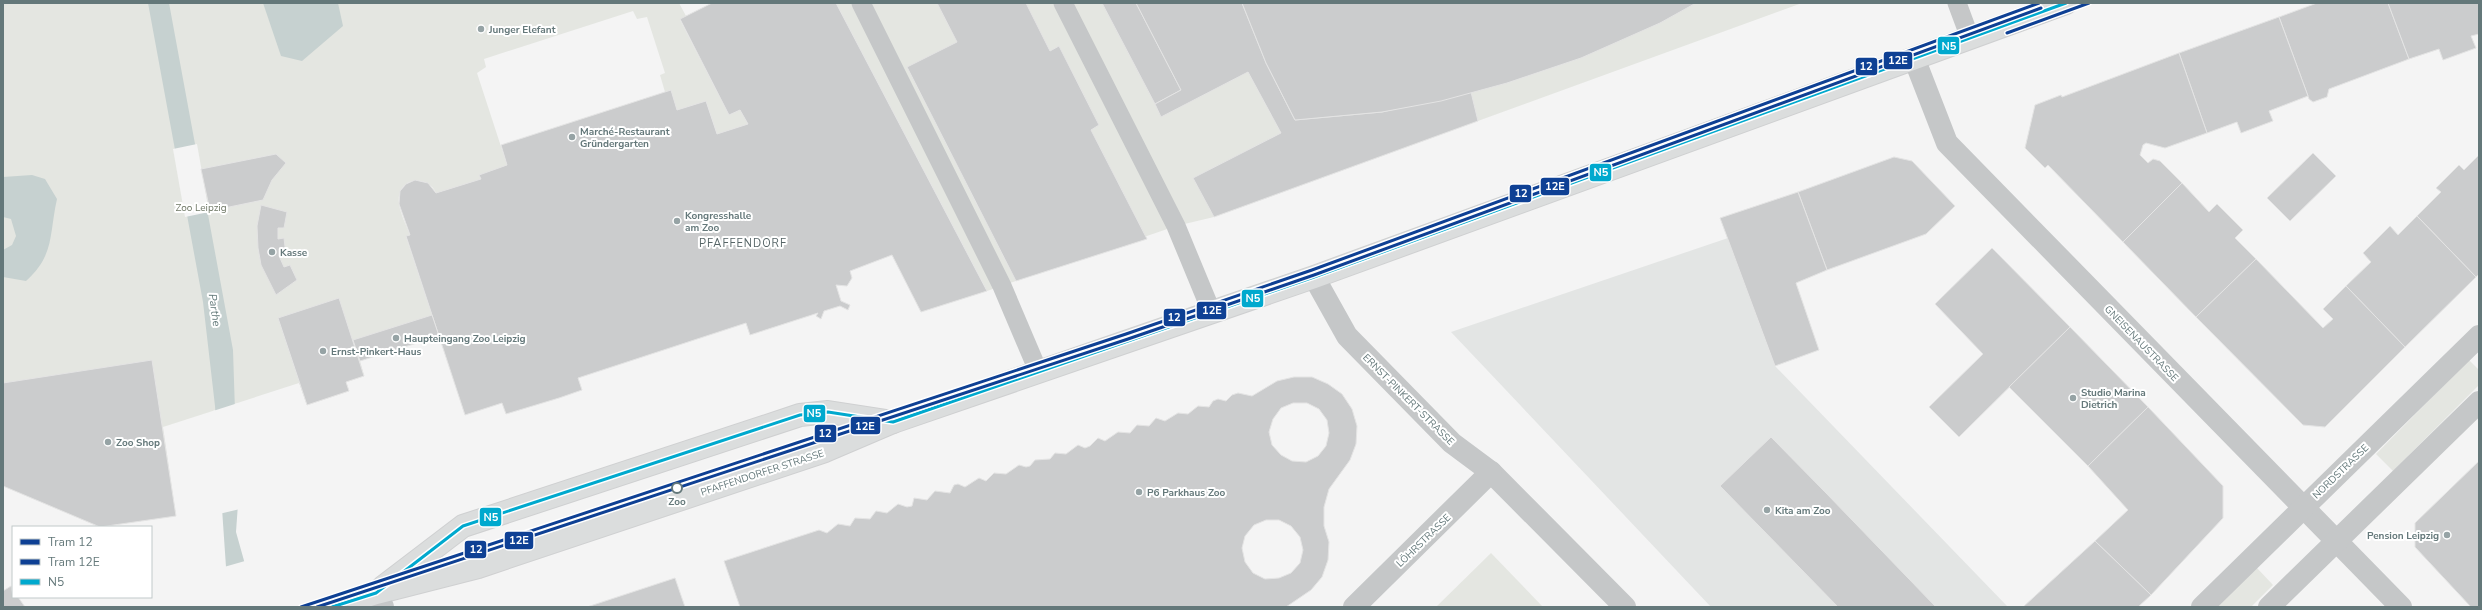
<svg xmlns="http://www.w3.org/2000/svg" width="2482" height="610" viewBox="0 0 2482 610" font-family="'Nunito Sans',sans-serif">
	<rect width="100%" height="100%" fill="#f4f4f4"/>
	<!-- built -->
	<path fill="#e3e5e4" d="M1728 238 1775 366 2008 607H1711L1451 332Z"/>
	<!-- green -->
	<g fill="#e4e6e1">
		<path d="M3 3H679L686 16 680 20 729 115 740 110 748 124 717 134 706 101 677 110 671 90 665 92 660 75 665 73 647 17 637 19 633 11 484 59 486 67 477 73 507 165 480 175 481 179 436 193C429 177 403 175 399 196 397 208 406 224 410 235L406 237 439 336 360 361 364 376 346 382 349 391 307 405 299 383 163 427 176 516 100 527 3 486Z"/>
		<path d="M836 3H1802L1214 217 1176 226 987 291Z"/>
		<path d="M2469 360 2479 370V385L2393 471 2376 454Z"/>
		<path d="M1491 553 1543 607H1436Z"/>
		<path d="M2256 567 2273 585 2251 607H2215Z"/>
	</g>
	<!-- water -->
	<g fill="#c6d1d0">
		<path d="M148 3H169L233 350 238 504 236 532 257 607 226 567 215 406 203 302Z"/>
		<path d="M263 3H338L343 26 302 61 281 56Z"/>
		<path d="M32 175 45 179 57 199C49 234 55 255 26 281L3 277V250L12 245 16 236 11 219 3 217V177Z"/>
	</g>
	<!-- pier -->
	<g fill="#f4f4f4">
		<path d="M197 144 209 212 185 217 173 149Z"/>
		<path d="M238 403 240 509 219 514 213 411Z"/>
		<path d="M245 561 259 606V607H235L224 567Z"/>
	</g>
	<!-- building -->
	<g fill="#cbcccd" stroke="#e4e4e4" fill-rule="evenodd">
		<path d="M712 3H836L987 291 921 312 892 255 850 271 852 278 847 286 836 285 841 301 850 305 848 310 840 306 824 311 821 319 816 316 818 313 750 335 746 323 578 378 582 390 559 398 506 414 502 403 465 415 406 236 410 235 399 204 400 191 406 184 415 180 428 183 436 193 481 179 479 175 507 165 501 145 671 90 677 110 706 101 717 134 748 124 740 110 729 115 680 19Z"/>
		<path d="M937 3H1026L1050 51 1059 46 1099 125 1091 130 1147 239 1016 281 907 67 957 42Z"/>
		<path d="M1102 3H1136L1181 90 1155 104Z"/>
		<path d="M1136 3H1242L1266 63 1295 120 1382 112 1471 92 1478 121 1214 217 1193 178 1281 133 1248 72 1161 117 1155 104 1181 90Z"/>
		<path d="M1242 3H1696L1660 23 1581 58 1507 83 1441 101 1382 112 1295 120 1266 63Z"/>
		<path d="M2317 3H2388L2409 59 2329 89 2327 97 2313 102 2309 99 2279 17Z"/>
		<path d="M2388 3H2479V34L2471 36 2476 48 2443 60 2439 49 2409 59Z"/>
		<path d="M2279 17 2308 96 2269 111 2273 121 2241 133 2237 122 2207 133 2179 53Z"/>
		<path d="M2179 53 2207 133 2165 148 2146 143 2143 145 2140 155 2148 163 2153 159 2160 161 2182 183 2123 242 2048 165 2045 168 2025 148 2035 105 2061 95 2062 97Z"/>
		<path d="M2313 153 2336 176 2290 221 2267 198Z"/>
		<path d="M276 154 286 163 272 180 263 200 210 211 201 169Z"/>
		<path d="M2479 155V274L2476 277 2417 216 2441 192 2436 188 2459 165 2464 170Z"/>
		<path d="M1894 157 1912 161 1955 206 1926 234 1827 270 1798 192Z"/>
		<path d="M2182 183 2209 212 2217 204 2243 230 2235 238 2256 259 2196 317 2123 242Z"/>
		<path d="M1798 192 1827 270 1796 283 1819 350 1775 366 1720 218Z"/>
		<path d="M261 205 287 212 284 228H278V239L284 238 286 255 280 258 284 267 290 265 297 280 276 295 261 265 258 248 257 226Z"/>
		<path d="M2417 216 2476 277 2405 347 2346 286 2371 262 2363 253 2390 226 2398 235Z"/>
		<path d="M1992 248 2070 327 1959 437 1929 407 1983 354 1935 304Z"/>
		<path d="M2256 259 2323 328 2333 319 2323 309 2346 286 2405 347 2325 427 2303 425 2196 317Z"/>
		<path d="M339 298 364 376 346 382 349 391 307 405 278 318Z"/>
		<path d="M432 315 439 336 360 361 353 340Z"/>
		<path d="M2070 327 2148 407 2088 466 2009 387Z"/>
		<path d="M152 360 176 516 100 527 3 486V383Z"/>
		<path d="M1294 377H1312L1328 384 1342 394 1352 409 1357 426 1356 444 1350 460 1329 489 1324 507V526L1329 542 1328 560 1322 577 1311 590 1286 607H740L724 561 819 530 827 533 838 524 850 526 855 518 870 519 876 511 887 513 898 504 907 507 912 506 914 498 927 500 935 491 950 493 954 485 958 484 965 487 979 478 986 481 994 473 1006 474 1019 465 1026 467 1030 466 1035 460 1050 459 1055 453 1066 454 1078 445 1085 448 1090 446 1098 438 1105 441 1118 432 1130 433 1137 425 1149 426 1156 418 1165 421 1178 413 1188 414 1198 406 1209 407 1213 401 1218 399 1226 401 1232 395 1238 393 1252 396 1277 381ZM1293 403H1307L1319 409 1327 420 1329 433 1326 446 1318 456 1306 462 1292 461 1281 455 1272 445 1269 432 1273 419 1281 408ZM1266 520H1279L1291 526 1300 537 1303 550 1300 563 1291 573 1279 578 1265 579 1253 573 1245 562 1242 548 1245 536 1254 525Z"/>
		<path d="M2148 407 2223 486V518L2151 595 2095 541 2128 510 2088 466Z"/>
		<path d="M1771 437 1826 493 1936 607H1838L1720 486Z"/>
		<path d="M2479 461V607H2471L2415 547V523Z"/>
		<path d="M2095 541 2151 595 2138 607H2023Z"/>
		<path d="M675 578 685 607H587Z"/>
		<path d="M11 586 13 597H18L25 607H3V591Z"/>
	</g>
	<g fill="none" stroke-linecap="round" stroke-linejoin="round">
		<defs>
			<g id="secondary">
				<path d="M383 587 463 526 800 415 828 412 893 422"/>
				<path d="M332 607 376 593 478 567 825 451 893 422 1314 277 2066 3"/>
			</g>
		</defs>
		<!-- secondary casing -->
		<use href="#secondary" stroke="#cfd0d1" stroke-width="24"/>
		<!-- service -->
		<g stroke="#c5c7c8" stroke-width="19">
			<path d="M861 3 1002 286 1039 373"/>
			<path d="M1063 3 1176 226 1212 313"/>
			<path d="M1957 3 1970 38"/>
		</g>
		<!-- minor -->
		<g stroke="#c5c7c8" stroke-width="22">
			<path d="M1914 58 1947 143 2401 607"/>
			<path d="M1314 277 1347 336 1452 443 1491 472 1625 607"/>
			<path d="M376 593 383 607"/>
			<path d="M1354 607 1491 472"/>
			<path d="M2202 607 2479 336"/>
			<path d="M2269 607 2479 402"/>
		</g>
		<!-- secondary -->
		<use href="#secondary" stroke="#dbdddd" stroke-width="22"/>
		<defs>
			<path id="bus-1" d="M332 607 376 593 463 526 800 415 828 412 893 422 1314 277 2066 3"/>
		</defs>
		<!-- bus-1 casing -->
		<use href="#bus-1" stroke="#fff" stroke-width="6"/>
		<!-- bus-1 -->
		<use href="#bus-1" stroke="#00a9ce" stroke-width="3"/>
		<defs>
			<g id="tram-1">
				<path d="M2007 33 2089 3"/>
				<path d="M301 607 1126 334 1312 270 2039 3"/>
			</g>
			<path id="tram-2" d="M317 607 1128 339 1314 275 2041 8"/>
		</defs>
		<!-- tram-1 casing -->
		<use href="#tram-1" stroke="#fff" stroke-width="6"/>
		<!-- tram-2 casing -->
		<use href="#tram-2" stroke="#fff" stroke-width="6"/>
		<!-- tram-1 -->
		<use href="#tram-1" stroke="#0e4094" stroke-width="3"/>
		<!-- tram-2 -->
		<use href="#tram-2" stroke="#0e4094" stroke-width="3"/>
	</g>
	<!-- markers -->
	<g fill="#96a3a5" stroke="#fff" stroke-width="1.5">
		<circle cx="481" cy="29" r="4"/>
		<circle cx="572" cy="137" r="4"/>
		<circle cx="677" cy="221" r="4"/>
		<circle cx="272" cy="252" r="4"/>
		<circle cx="396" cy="338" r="4"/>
		<circle cx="323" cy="351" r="4"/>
		<circle cx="2073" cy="398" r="4"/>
		<circle cx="108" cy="442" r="4"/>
		<circle cx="1139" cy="492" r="4"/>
		<circle cx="1767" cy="510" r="4"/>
		<circle cx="2447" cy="535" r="4"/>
	</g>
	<circle fill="#fff" stroke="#64787a" stroke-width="2" cx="677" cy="488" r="5"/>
	<g text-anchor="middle" stroke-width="4" stroke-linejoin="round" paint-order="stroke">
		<!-- poi labels -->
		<g font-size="10" font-weight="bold" fill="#64787a" stroke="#fff" text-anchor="start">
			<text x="489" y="33">Junger Elefant</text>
			<text x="580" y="135">Marché-Restaurant<tspan x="580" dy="12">Gründergarten</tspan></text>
			<text x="685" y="219">Kongresshalle<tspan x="685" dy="12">am Zoo</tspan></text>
			<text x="280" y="256">Kasse</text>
			<text x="404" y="342">Haupteingang Zoo Leipzig</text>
			<text x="331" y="355">Ernst-Pinkert-Haus</text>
			<text x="2081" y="396">Studio Marina<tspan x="2081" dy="12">Dietrich</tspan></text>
			<text x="116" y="446">Zoo Shop</text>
			<text x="1147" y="496">P6 Parkhaus Zoo</text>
			<text x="1775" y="514">Kita am Zoo</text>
			<text x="2439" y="539" text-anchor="end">Pension Leipzig</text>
		</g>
		<!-- park labels -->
		<g font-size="10" fill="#6f7866" stroke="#fff">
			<text x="201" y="211">Zoo Leipzig</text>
		</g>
		<!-- street labels -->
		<g font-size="10" fill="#64787a" stroke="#fff">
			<text transform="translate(2142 343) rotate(46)" y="4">GNEISENAUSTRASSE</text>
			<text transform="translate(1409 399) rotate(45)" y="4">ERNST-PINKERT-STRASSE</text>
			<text transform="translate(2340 471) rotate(-44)" y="4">NORDSTRASSE</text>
			<text transform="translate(762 472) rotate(-18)" y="4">PFAFFENDORFER STRASSE</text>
			<text transform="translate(1423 540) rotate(-44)" y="4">LÖHRSTRASSE</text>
		</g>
		<!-- stop labels -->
		<g font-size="10" font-weight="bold" fill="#64787a" stroke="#fff">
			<text x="677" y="505">Zoo</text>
		</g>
		<!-- neighbourhood labels -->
		<g font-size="11" letter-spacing="1" fill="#556466" stroke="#fff">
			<text x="743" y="247">PFAFFENDORF</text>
		</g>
		<!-- water labels -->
		<g font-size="11" font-style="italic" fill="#5e7676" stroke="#fff">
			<text transform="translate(215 310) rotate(82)" y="4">Parthe</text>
		</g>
	</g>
	<g stroke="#fff" stroke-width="1.5">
		<rect x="1937" y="36" width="23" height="19" rx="4" fill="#00a9ce"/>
		<rect x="1883" y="51" width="30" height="19" rx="4" fill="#0e4094"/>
		<rect x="1855" y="57" width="23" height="19" rx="4" fill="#0e4094"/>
		<rect x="1589" y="163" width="23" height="19" rx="4" fill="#00a9ce"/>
		<rect x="1540" y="177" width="30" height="19" rx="4" fill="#0e4094"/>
		<rect x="1509" y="184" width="23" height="19" rx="4" fill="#0e4094"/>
		<rect x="1241" y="289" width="23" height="19" rx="4" fill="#00a9ce"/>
		<rect x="1196" y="301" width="31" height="19" rx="4" fill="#0e4094"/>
		<rect x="1163" y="308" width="23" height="19" rx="4" fill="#0e4094"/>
		<rect x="803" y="404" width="23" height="19" rx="4" fill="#00a9ce"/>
		<rect x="850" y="416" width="31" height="19" rx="4" fill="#0e4094"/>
		<rect x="814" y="424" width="23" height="19" rx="4" fill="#0e4094"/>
		<rect x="479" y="507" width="23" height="20" rx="4" fill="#00a9ce"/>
		<rect x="504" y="531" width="30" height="19" rx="4" fill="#0e4094"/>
		<rect x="464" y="540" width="23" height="19" rx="4" fill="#0e4094"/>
	</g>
	<g font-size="11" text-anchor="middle" font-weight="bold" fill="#fff">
		<text x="1949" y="50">N5</text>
		<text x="1898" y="64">12E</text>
		<text x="1866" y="70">12</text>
		<text x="1601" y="176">N5</text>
		<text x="1555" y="190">12E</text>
		<text x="1521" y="197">12</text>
		<text x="1253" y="302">N5</text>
		<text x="1212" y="314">12E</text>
		<text x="1174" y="321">12</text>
		<text x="814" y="417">N5</text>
		<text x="865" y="430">12E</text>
		<text x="825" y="437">12</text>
		<text x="491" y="521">N5</text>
		<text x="519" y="544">12E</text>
		<text x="476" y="553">12</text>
	</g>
	<!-- border -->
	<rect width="2482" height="610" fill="none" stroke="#64787a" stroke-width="8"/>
	<!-- legend -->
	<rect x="12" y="526" width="140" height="72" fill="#ffffff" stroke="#c1c9ca"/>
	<rect x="20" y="539" width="20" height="6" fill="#0e4094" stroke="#c1c9ca"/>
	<text x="48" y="546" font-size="12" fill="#64787a">Tram 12</text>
	<rect x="20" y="559" width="20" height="6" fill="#0e4094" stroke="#c1c9ca"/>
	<text x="48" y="566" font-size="12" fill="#64787a">Tram 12E</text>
	<rect x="20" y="579" width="20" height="6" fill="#00a9ce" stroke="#c1c9ca"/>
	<text x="48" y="586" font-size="12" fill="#64787a">N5</text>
</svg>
